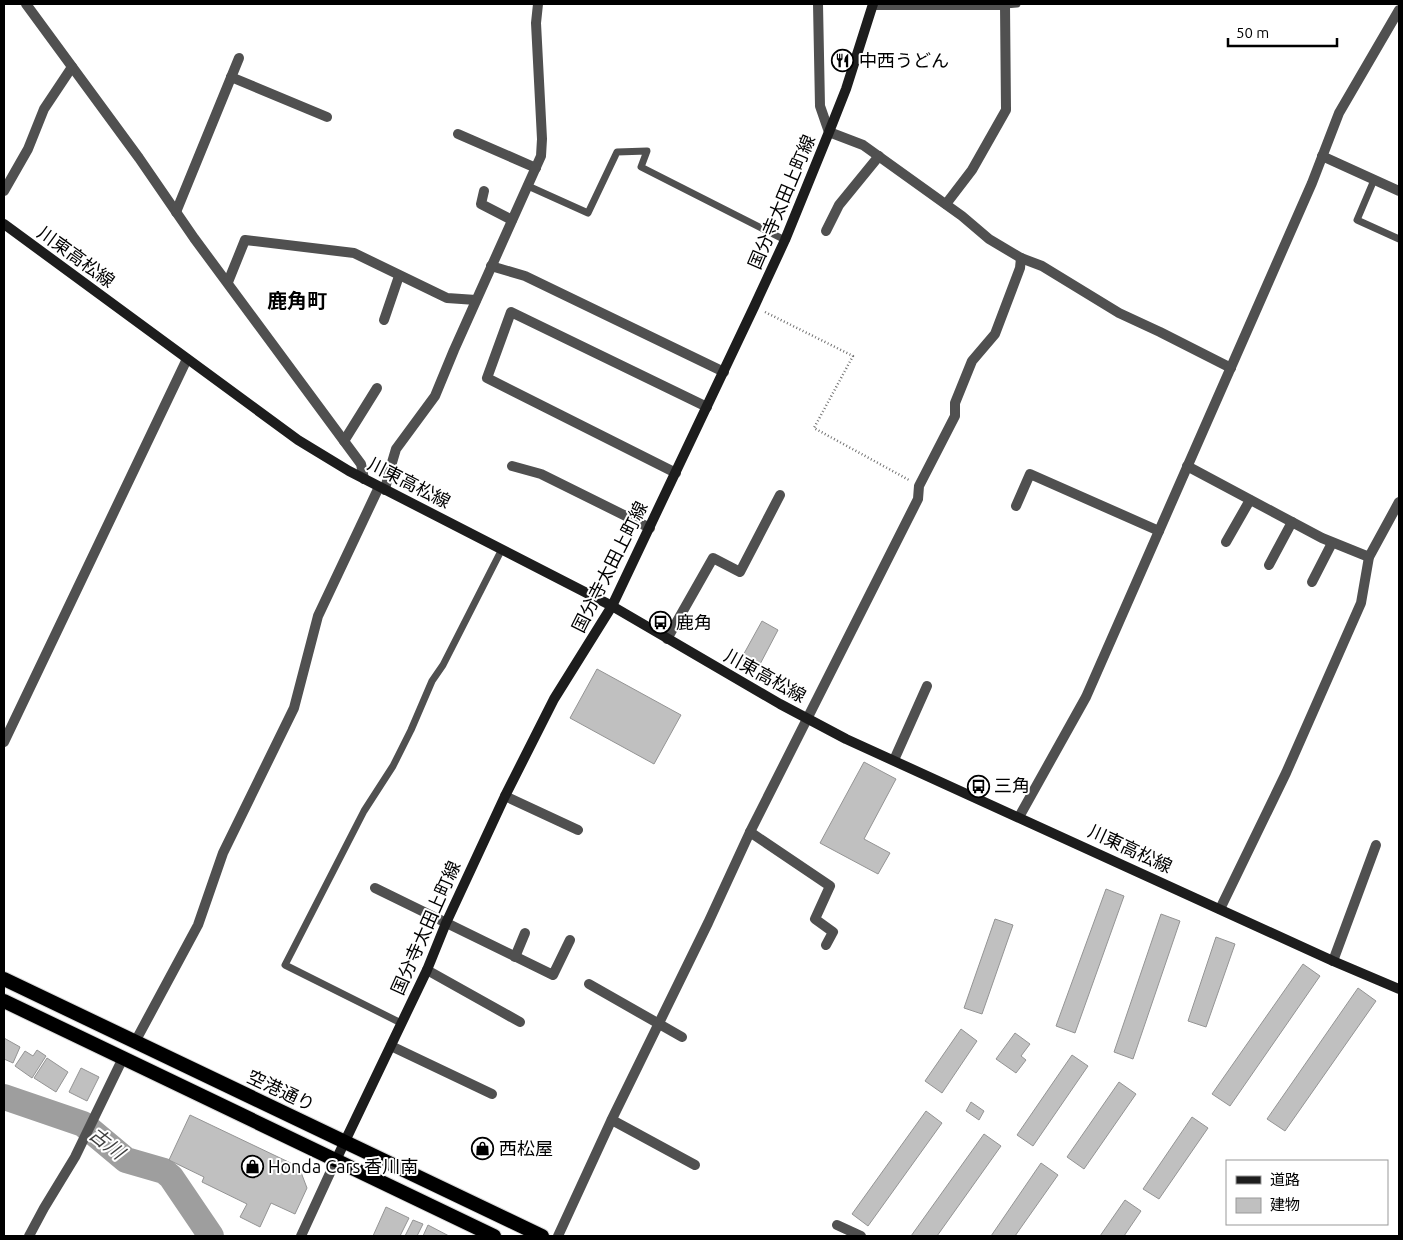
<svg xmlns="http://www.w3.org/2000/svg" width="1403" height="1240" viewBox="0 0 1403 1240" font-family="Ubuntu,'Noto Sans JP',sans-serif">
	<rect width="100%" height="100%" fill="#fff"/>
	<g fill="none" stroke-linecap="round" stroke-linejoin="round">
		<!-- river -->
		<path stroke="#9e9e9e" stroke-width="26" d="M4 1097 83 1124 126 1160 164 1171 171 1177 211 1236"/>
	</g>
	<!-- building -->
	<g fill="#c0c0c0" stroke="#949494">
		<path d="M762 621 778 630 758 668 741 659Z"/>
		<path d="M597 669 681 715 654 764 570 718Z"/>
		<path d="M864 762 896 779 864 839 890 853 878 874 820 843Z"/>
		<path d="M1106 889 1124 896 1075 1033 1056 1026Z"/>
		<path d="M1161 914 1180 921 1133 1059 1114 1052Z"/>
		<path d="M995 919 1013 925 982 1014 964 1008Z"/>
		<path d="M1216 937 1235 944 1206 1027 1188 1021Z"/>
		<path d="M1303 964 1320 976 1230 1106 1212 1094Z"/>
		<path d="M1358 988 1376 1001 1285 1131 1267 1119Z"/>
		<path d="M961 1029 977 1041 942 1093 925 1081Z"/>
		<path d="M1015 1033 1030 1044 1021 1056 1026 1060 1016 1073 996 1059Z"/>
		<path d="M4 1038 20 1047 13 1063 4 1059Z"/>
		<path d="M37 1050 46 1056 32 1078 15 1066 25 1051 33 1056Z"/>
		<path d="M1072 1055 1088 1066 1033 1146 1017 1135Z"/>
		<path d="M47 1058 68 1072 56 1092 34 1078Z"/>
		<path d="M81 1068 99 1077 87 1101 69 1092Z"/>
		<path d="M1119 1082 1136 1094 1084 1169 1067 1157Z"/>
		<path d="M971 1102 984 1111 979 1120 966 1111Z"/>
		<path d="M926 1111 942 1123 868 1226 852 1214Z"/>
		<path d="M190 1115 299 1167 307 1188 295 1214 271 1203 260 1227 240 1217 247 1204 202 1182 204 1177 169 1160Z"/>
		<path d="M1192 1117 1208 1128 1159 1199 1143 1189Z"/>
		<path d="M984 1134 1001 1146 937 1236H911Z"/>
		<path d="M1041 1163 1058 1175 1015 1236H991Z"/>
		<path d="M1125 1200 1141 1211 1124 1236H1100Z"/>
		<path d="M386 1207 409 1218 400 1236H373Z"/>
		<path d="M413 1220 423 1224 417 1236H405Z"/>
		<path d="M428 1225 449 1236H423Z"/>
	</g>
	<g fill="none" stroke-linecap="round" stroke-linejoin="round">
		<defs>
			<g id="trunk">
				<path d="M4 979 542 1236"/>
				<path d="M4 1001 494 1236"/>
			</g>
		</defs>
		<!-- trunk casing -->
		<use href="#trunk" stroke="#dbdbdb" stroke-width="16"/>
		<!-- path -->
		<path stroke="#727272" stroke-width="2.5" stroke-dasharray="1 2.5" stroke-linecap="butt" d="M765 312 853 356 814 428 909 480"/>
		<!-- service -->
		<g stroke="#505050" stroke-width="7">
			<path d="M1005 5 1017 4"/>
			<path d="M1374 180 1357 220 1399 239"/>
			<path d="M528 186 588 213 617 152 647 151 641 167 785 240"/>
			<path d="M401 1023 285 965 364 811 393 766 411 730 432 681 443 665 502 549"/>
		</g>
		<!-- minor -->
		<g stroke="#505050" stroke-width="10">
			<path d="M26 4 139 158 194 238 361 464 364 479"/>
			<path d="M818 4 820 106 829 132 863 145 962 216 989 239 1021 258 1042 266 1119 313 1160 332 1231 368"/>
			<path d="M873 5H1005L1006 110 972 170 946 204"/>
			<path d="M231 77 327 117"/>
			<path d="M458 134 536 168"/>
			<path d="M1322 156 1399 191"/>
			<path d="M4 191 28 149 44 109 72 67"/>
			<path d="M484 191 481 204 512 220"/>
			<path d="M176 212 239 58"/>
			<path d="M826 231 839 205 879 156"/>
			<path d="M491 266 525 276 724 372"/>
			<path d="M228 282 245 240 354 253 447 298 476 300"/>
			<path d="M384 320 399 276"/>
			<path d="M344 441 377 388"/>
			<path d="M512 466 541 474 650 528"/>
			<path d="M1187 466 1322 538 1369 557"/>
			<path d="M676 473 487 378 511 312 707 407"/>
			<path d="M385 490 388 476 396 449 435 396 454 350 541 156 542 139 536 23 538 4"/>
			<path d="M1016 506 1030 474 1159 531"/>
			<path d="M1226 542 1250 500"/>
			<path d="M1269 565 1292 522"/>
			<path d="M1312 582 1332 543"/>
			<path d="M667 639 713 558 740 572 780 495"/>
			<path d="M4 742 187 359"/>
			<path d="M894 760 927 686"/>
			<path d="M505 796 578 830"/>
			<path d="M1019 817 1086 697 1312 183 1339 113 1399 10"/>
			<path d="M750 832 830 886 815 919 833 932 826 945"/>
			<path d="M375 888 553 975 570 940"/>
			<path d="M1220 909 1286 773 1361 603 1369 557 1399 502"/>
			<path d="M515 957 525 933"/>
			<path d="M1333 961 1376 845"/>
			<path d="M427 970 520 1022"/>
			<path d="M589 984 682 1037"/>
			<path d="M135 1042 198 925 223 853 294 708 318 616 379 487"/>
			<path d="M391 1046 492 1094"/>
			<path d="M612 1120 695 1165"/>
			<path d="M837 1225 861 1236"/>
			<path d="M29 1236 44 1208 75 1157 123 1058"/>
			<path d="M558 1236 611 1121 708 923 750 832 918 499 919 486 955 416V403L972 361 995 334 1020 268 1021 258"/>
		</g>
		<!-- tertiary -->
		<path stroke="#505050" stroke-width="10" d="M301 1236 336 1160"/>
		<!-- secondary -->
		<g stroke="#1d1d1d" stroke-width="10">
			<path d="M4 224 298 440 349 471 612 606 780 704 846 739 1333 961 1399 989"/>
			<path d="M336 1160 427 970 446 923 505 796 554 699 612 606 754 307 785 240 829 132 846 89 873 4"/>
		</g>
		<!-- trunk -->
		<use href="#trunk" stroke="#000" stroke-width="14"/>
	</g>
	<!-- icons -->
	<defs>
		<symbol id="restaurant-ring" viewBox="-11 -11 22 22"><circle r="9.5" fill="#fff" stroke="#000" stroke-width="1.5"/><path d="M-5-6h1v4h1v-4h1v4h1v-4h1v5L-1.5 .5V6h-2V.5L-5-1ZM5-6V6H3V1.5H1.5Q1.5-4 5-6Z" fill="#000"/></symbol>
		<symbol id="bus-ring" viewBox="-11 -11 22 22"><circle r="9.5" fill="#fff" stroke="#000" stroke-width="1.5"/><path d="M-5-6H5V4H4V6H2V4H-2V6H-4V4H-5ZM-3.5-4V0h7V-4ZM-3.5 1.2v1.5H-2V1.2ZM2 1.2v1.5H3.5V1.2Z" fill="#000"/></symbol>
		<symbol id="shop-ring" viewBox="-11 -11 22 22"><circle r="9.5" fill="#fff" stroke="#000" stroke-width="1.5"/><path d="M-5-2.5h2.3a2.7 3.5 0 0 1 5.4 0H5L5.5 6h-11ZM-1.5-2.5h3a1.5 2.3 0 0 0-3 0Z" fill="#000"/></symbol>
	</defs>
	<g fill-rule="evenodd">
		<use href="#restaurant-ring" x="830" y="48" width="25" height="25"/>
		<use href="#bus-ring" x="648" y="610" width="25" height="25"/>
		<use href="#bus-ring" x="966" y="774" width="25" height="25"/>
		<use href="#shop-ring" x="470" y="1136" width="25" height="25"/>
		<use href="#shop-ring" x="240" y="1154" width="25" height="25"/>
	</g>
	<g text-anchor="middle" stroke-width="4" stroke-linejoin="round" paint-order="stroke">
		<!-- poi labels -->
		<g font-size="18" fill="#000" stroke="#fff" text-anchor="start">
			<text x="859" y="67">中西うどん</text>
			<text x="676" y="629">鹿角</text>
			<text x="994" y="792">三角</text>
			<text x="499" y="1155">西松屋</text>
			<text x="268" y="1173">Honda Cars 香川南</text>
		</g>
		<!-- street labels -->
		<g font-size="18" fill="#000" stroke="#fff">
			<text transform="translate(782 202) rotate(-67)" y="6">国分寺太田上町線</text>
			<text transform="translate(76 257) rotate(36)" y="6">川東高松線</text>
			<text transform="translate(409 483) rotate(27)" y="6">川東高松線</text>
			<text transform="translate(610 567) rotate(-63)" y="6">国分寺太田上町線</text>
			<text transform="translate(765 676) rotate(29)" y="6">川東高松線</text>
			<text transform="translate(1130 849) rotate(25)" y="6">川東高松線</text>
			<text transform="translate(426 928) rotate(-66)" y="6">国分寺太田上町線</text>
			<text transform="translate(281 1091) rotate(25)" y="6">空港通り</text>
		</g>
		<!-- water labels -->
		<g font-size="19" font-style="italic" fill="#3f3f3f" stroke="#fff">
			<text transform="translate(107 1143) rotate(38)" y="7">古川</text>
		</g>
		<!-- quarter labels -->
		<g font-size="20" font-weight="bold" fill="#000" stroke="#fff">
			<text x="297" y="308">鹿角町</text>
		</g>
	</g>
	<!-- border -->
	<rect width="1403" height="1240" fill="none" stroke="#000000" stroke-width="10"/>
	<!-- legend -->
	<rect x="1226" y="1160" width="162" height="65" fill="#ffffff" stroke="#999999"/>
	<rect x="1236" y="1176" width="25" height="8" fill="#1d1d1d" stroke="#999999"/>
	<text x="1270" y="1185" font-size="15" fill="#000000">道路</text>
	<rect x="1236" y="1198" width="25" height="15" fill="#c0c0c0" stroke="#999999"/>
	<text x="1270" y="1210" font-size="15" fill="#000000">建物</text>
	<!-- scale -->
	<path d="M1228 38v8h109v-8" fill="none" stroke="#000000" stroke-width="2.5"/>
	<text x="1236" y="38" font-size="15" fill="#000000" stroke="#ffffff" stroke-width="4" paint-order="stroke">50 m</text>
</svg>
